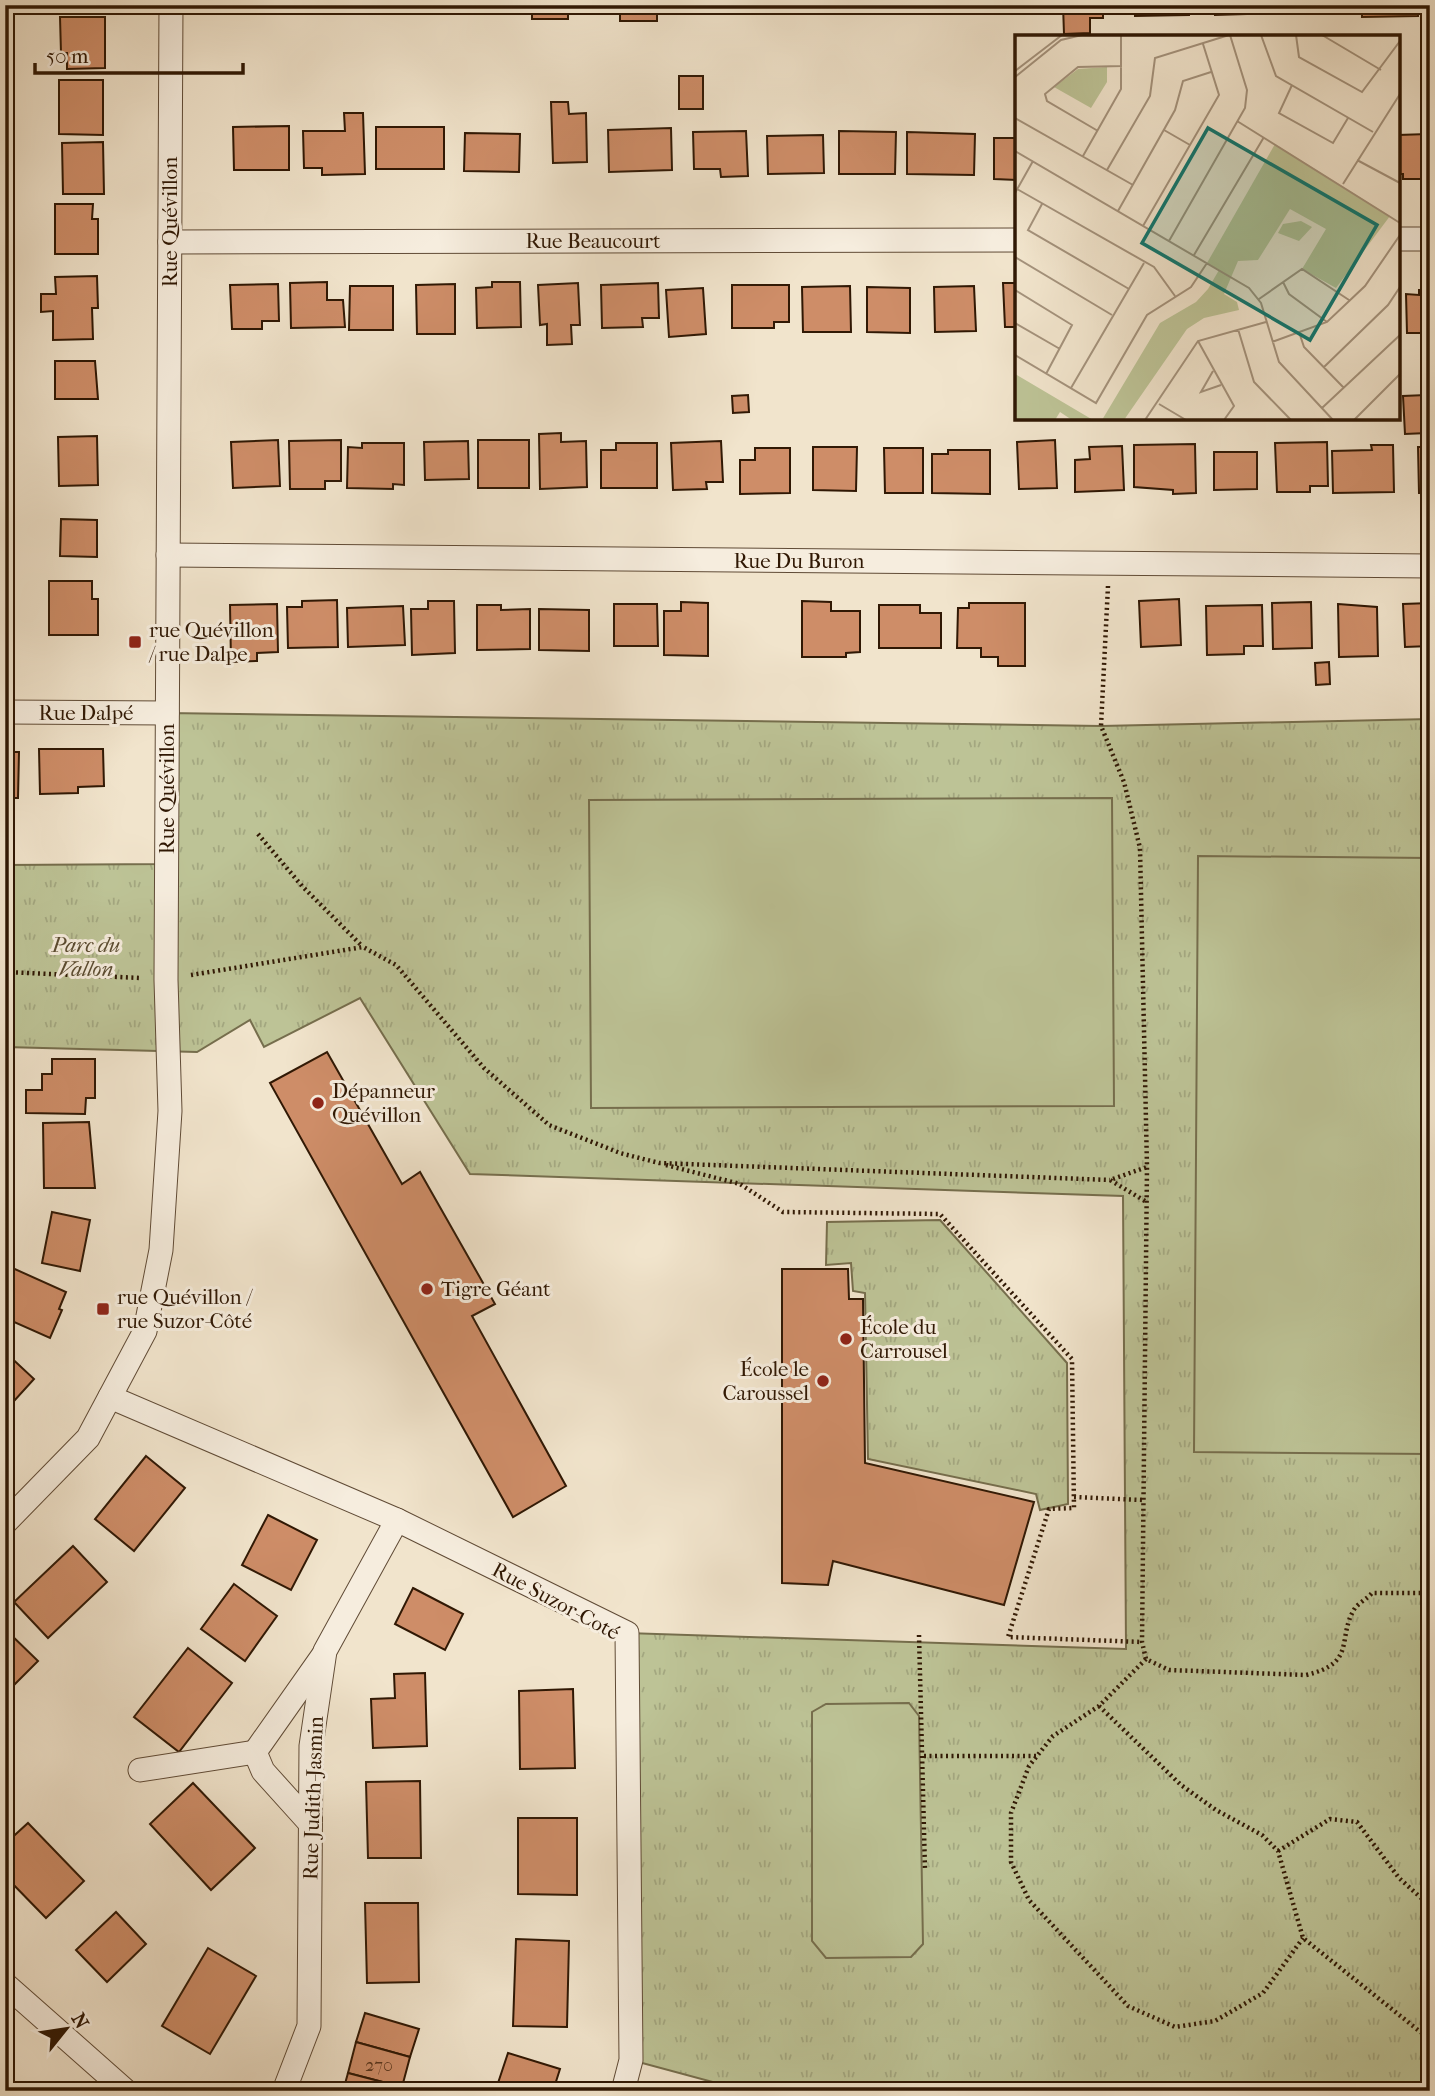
<svg xmlns="http://www.w3.org/2000/svg" width="1435" height="2096" viewBox="0 0 1435 2096" font-family="'IM FELL French Canon',serif">
	<defs>
		<pattern id="park-tufts" width="24" height="20" patternUnits="userSpaceOnUse" patternTransform="scale(1.75)"><rect width="24" height="20" fill="#bdc396"/><path d="M3 7l-1-3M5 7V3M7 7l1-3M15 17l-1-3M17 17v-4M19 17l1-3" fill="none" stroke="#a3a780"/></pattern>
	</defs>
	<rect width="100%" height="100%" fill="#f1e4cc"/>
	<filter id="stains"><feTurbulence type="fractalNoise" baseFrequency=".00286" numOctaves="4"/><feColorMatrix values="0 0 0 0 .2 0 0 0 0 .09 0 0 0 0 .02 0 0 0 .5 -.17"/></filter>
	<radialGradient id="worn" r=".72"><stop offset=".6" stop-color="#630" stop-opacity="0"/><stop offset="1" stop-color="#630" stop-opacity=".3"/></radialGradient>
	<!-- park -->
	<g fill="url(#park-tufts)" stroke="#766e4d" stroke-width="2">
		<path d="M167 713 1101 726 1430 719V2091H746L631 2060 627 1633 1126 1649 1123 1196 470 1174 360 998 264 1047 250 1020 197 1052 5 1047V865L166 864Z"/>
		<path d="M940 1220 1067 1363 1068 1504 1040 1510 1036 1494 868 1459 865 1293 853 1291 851 1263 826 1265 827 1222Z"/>
	</g>
	<!-- pitch -->
	<g fill="#bdc396" stroke="#766e4d" stroke-width="2">
		<path d="M1112 798 1114 1106 591 1108 589 800Z"/>
		<path d="M1198 856 1430 858V1454L1194 1452Z"/>
		<path d="M909 1703 919 1716 923 1944 911 1957 826 1958 812 1941V1712L826 1704Z"/>
	</g>
	<!-- building -->
	<g fill="#ce8d68" stroke="#301804" stroke-width="2">
		<rect x="233" y="5" width="61" height="9"/>
		<path d="M308 5H365V6H349V14L308 13Z"/>
		<path d="M377 5H430L431 11 378 14Z"/>
		<path d="M453 5H509V7L453 10Z"/>
		<rect x="532" y="5" width="36" height="14"/>
		<rect x="620" y="5" width="37" height="16"/>
		<path d="M680 5H732V13L680 14Z"/>
		<rect x="756" y="5" width="55" height="3"/>
		<path d="M834 5H886V11L834 12Z"/>
		<path d="M908 5H963V8L908 9Z"/>
		<path d="M984 5H1038V12L984 13Z"/>
		<path d="M1063 5H1118V9H1103V18H1090V33L1064 34Z"/>
		<path d="M1135 5H1189V15L1135 16Z"/>
		<path d="M1215 5H1279V13L1215 15Z"/>
		<path d="M1287 5H1343V10L1288 13Z"/>
		<path d="M1362 5H1418V16L1362 17Z"/>
		<path d="M60 17H105V68L67 69V53H61Z"/>
		<rect x="679" y="76" width="24" height="33"/>
		<path d="M59 80H103V135L59 134Z"/>
		<path d="M551 102H568L569 114 586 113 587 162 553 163Z"/>
		<path d="M344 113H363L365 174 322 175V168H304L303 131H345Z"/>
		<path d="M289 126V170H234L233 127Z"/>
		<rect x="376" y="127" width="68" height="42"/>
		<path d="M671 128 672 170 609 172 608 130Z"/>
		<path d="M746 131 748 176 721 177 720 169H694L693 132Z"/>
		<path d="M839 131 896 132 895 174H839Z"/>
		<path d="M907 132 975 134 974 175 907 174Z"/>
		<path d="M465 133 520 134 519 172 464 171Z"/>
		<path d="M1428 134 1430 179H1403V174H1398V135Z"/>
		<path d="M823 135 824 173 768 174 767 136Z"/>
		<path d="M994 138H1017V180L994 179Z"/>
		<path d="M103 142 104 194H63L62 143Z"/>
		<path d="M55 204H93L92 219H98V254H55Z"/>
		<path d="M97 276 98 308H92L93 339 53 340V311L41 312V294H56L55 277Z"/>
		<path d="M327 282V300H343L345 327 291 328 290 283Z"/>
		<path d="M492 282H520L521 327 477 328 476 288 492 287Z"/>
		<path d="M578 283 580 325H571L572 344 547 345V324L540 325 538 285Z"/>
		<path d="M658 283 659 318H642L643 327 602 328 601 285Z"/>
		<path d="M1003 283H1017V327H1005Z"/>
		<path d="M278 284 279 321H262V329H232L230 285Z"/>
		<path d="M455 284V334H417L416 285Z"/>
		<path d="M732 285H789V322H774V328H732Z"/>
		<path d="M350 286H393V330H349Z"/>
		<path d="M850 286 851 332H803L802 287Z"/>
		<path d="M974 286 976 331 935 332 934 287Z"/>
		<path d="M867 287 910 288V333L867 332Z"/>
		<path d="M703 288 706 334 669 337 666 290Z"/>
		<path d="M1419 290H1430V333H1407L1406 294 1419 295Z"/>
		<path d="M55 361H95L98 399H55Z"/>
		<path d="M748 395 749 412 733 413 732 396Z"/>
		<path d="M1426 395 1427 433 1405 434 1403 396Z"/>
		<path d="M561 433V442L586 441 587 487 540 489 539 434Z"/>
		<path d="M97 436 98 485 59 486 58 437Z"/>
		<path d="M278 440 280 486 233 488 231 442Z"/>
		<path d="M341 440V481H325V489H290L289 441Z"/>
		<rect x="478" y="440" width="51" height="48"/>
		<path d="M1055 440 1057 488 1019 489 1017 442Z"/>
		<path d="M468 441 469 479 425 480 424 442Z"/>
		<path d="M721 441 723 482H706L707 489 673 490 671 443Z"/>
		<path d="M1327 442 1328 486H1310V492H1277L1275 443Z"/>
		<path d="M362 443H404V485L393 484V489L347 488 348 447 362 448Z"/>
		<path d="M616 443H657V488H601V450H616Z"/>
		<path d="M1195 444 1196 493 1173 494V490L1134 487V445Z"/>
		<path d="M1371 445H1393L1394 492 1333 493 1332 451 1372 450Z"/>
		<path d="M1122 446 1124 490 1075 492V460L1090 459 1089 447Z"/>
		<path d="M813 447H857L856 491 813 490Z"/>
		<path d="M1418 447H1430V493H1419Z"/>
		<path d="M755 448H790V493L740 494V460H755Z"/>
		<path d="M884 448H923V493H885Z"/>
		<path d="M948 450H990V494L932 493V454H948Z"/>
		<path d="M1214 452H1257V489L1214 490Z"/>
		<path d="M61 519 97 520V557L60 556Z"/>
		<path d="M49 581H92V599H98V635H49Z"/>
		<path d="M1179 599 1181 645 1141 647 1139 601Z"/>
		<path d="M337 600 338 647 288 648 287 607H302V601Z"/>
		<path d="M428 601H454L455 653 412 655 411 609H428Z"/>
		<path d="M802 601 831 602V611H860V652L846 653V657H802Z"/>
		<path d="M681 602 708 603V656L664 655V611H681Z"/>
		<path d="M1311 602 1312 648 1273 649 1272 603Z"/>
		<path d="M969 603H1025V666H998V657H981V648H957L958 608H969Z"/>
		<path d="M1430 603V646L1405 647 1403 604Z"/>
		<path d="M277 604 278 652 257 653V661L231 662 230 605Z"/>
		<path d="M614 604H657L658 646H614Z"/>
		<path d="M1338 604 1377 607 1378 656 1339 657Z"/>
		<path d="M477 605H501V610L530 609V649L477 650Z"/>
		<path d="M879 605H920V613H941V648H879Z"/>
		<path d="M1262 605 1263 646H1244V654L1207 655 1206 606Z"/>
		<path d="M403 606 405 645 348 647 347 608Z"/>
		<path d="M539 609 589 610V651L539 650Z"/>
		<path d="M1329 662 1330 684 1316 685 1315 663Z"/>
		<path d="M39 749H103L104 786 78 787V793L40 794Z"/>
		<path d="M5 752H19L18 798H5Z"/>
		<path d="M327 1052 402 1184 420 1172 495 1304 472 1316 566 1486 513 1517 270 1083Z"/>
		<path d="M52 1059H95V1098H86L85 1114 26 1113V1090H42V1074H52Z"/>
		<path d="M89 1122 95 1188H44L43 1123Z"/>
		<path d="M52 1212 90 1220 80 1271 42 1263Z"/>
		<path d="M8 1266 66 1292 59 1309 62 1310 50 1338 5 1318 11 1302 5 1299V1273Z"/>
		<path d="M782 1269H848L849 1299H863L865 1463 1034 1502 1004 1605 833 1561 828 1585 782 1583Z"/>
		<path d="M5 1352 34 1379 5 1411Z"/>
		<path d="M146 1456 185 1488 134 1551 95 1519Z"/>
		<path d="M268 1515 317 1540 291 1590 242 1565Z"/>
		<path d="M73 1546 107 1582 48 1638 14 1602Z"/>
		<path d="M234 1584 277 1616 245 1661 201 1629Z"/>
		<path d="M413 1588 463 1614 445 1650 395 1624Z"/>
		<path d="M5 1629 38 1661 5 1694Z"/>
		<path d="M188 1648 232 1683 179 1752 134 1717Z"/>
		<path d="M425 1673 427 1746 373 1748 371 1699 395 1698 394 1674Z"/>
		<path d="M573 1689 575 1768 520 1769 519 1691Z"/>
		<path d="M420 1781 421 1858H368L366 1782Z"/>
		<path d="M193 1783 255 1848 211 1890 150 1824Z"/>
		<path d="M5 1796 13 1804 5 1811Z"/>
		<path d="M518 1818H577V1895L518 1894Z"/>
		<path d="M28 1823 84 1881 46 1918 5 1876V1844Z"/>
		<path d="M365 1903H418L419 1982 367 1983Z"/>
		<path d="M116 1912 146 1944 107 1982 76 1950Z"/>
		<path d="M516 1939 569 1941 567 2027 513 2026Z"/>
		<path d="M208 1948 256 1976 210 2054 162 2026Z"/>
		<path d="M365 2013 419 2029 410 2057 356 2042Z"/>
		<path d="M356 2042 410 2057 402 2087 348 2073Z"/>
		<path d="M508 2053 560 2069 553 2091H522L498 2083Z"/>
		<path d="M348 2073 402 2087 401 2091H343Z"/>
		<path d="M5 2078 25 2090V2091H5Z"/>
		<path d="M498 2083 522 2091H496Z"/>
	</g>
	<g fill="none" stroke-linecap="round" stroke-linejoin="round">
		<defs>
			<g id="street">
				<path d="M1398 239H1430"/>
				<path d="M170 242 1017 240"/>
				<path d="M168 555 1430 566"/>
				<path d="M5 712 167 713"/>
				<path d="M110 1397 397 1520 627 1633 631 2060 623 2091"/>
				<path d="M5 1523 88 1438 145 1331 161 1250 170 1111 166 980 171 5"/>
				<path d="M140 1770 255 1752"/>
				<path d="M308 1821 263 1771 255 1752 324 1654"/>
				<path d="M5 1984 126 2091"/>
				<path d="M284 2091 309 2026 311 1746 325 1651 397 1520"/>
			</g>
		</defs>
		<!-- street casing -->
		<use href="#street" stroke="#604b36" stroke-width="25"/>
		<!-- path -->
		<g stroke="#301804" stroke-width="4.5" stroke-dasharray="2 3.5" stroke-linecap="butt">
			<path d="M1108 586 1101 726 1124 782 1140 848 1147 1167 1142 1642 1146 1659 1169 1670 1306 1675C1358 1663 1336 1638 1355 1608 1359 1603 1368 1598 1372 1593H1430"/>
			<path d="M258 834 302 886 362 946"/>
			<path d="M5 972 141 978"/>
			<path d="M191 975 363 947 396 965 484 1068 549 1125 620 1153 659 1163 1110 1180"/>
			<path d="M666 1165 740 1184 783 1212 940 1214 1072 1359 1074 1508 1049 1509 1008 1637 1142 1642"/>
			<path d="M1145 1201 1110 1180 1147 1167"/>
			<path d="M1074 1497 1143 1500"/>
			<path d="M919 1635 925 1870"/>
			<path d="M1146 1659 1099 1706 1053 1736 1029 1766 1011 1813V1862L1029 1900 1128 2006 1175 2027 1215 2021 1263 1993 1303 1938"/>
			<path d="M1099 1706 1181 1785 1216 1810 1262 1835 1278 1851 1303 1938 1423 2034H1430"/>
			<path d="M924 1756H1036"/>
			<path d="M1278 1851 1330 1819 1357 1822 1399 1878 1430 1906"/>
		</g>
		<!-- street -->
		<use href="#street" stroke="#f6edde" stroke-width="23"/>
	</g>
	<!-- markers -->
	<g fill="#8f2418" stroke="#f6edde" stroke-width="2.5">
		<rect x="128" y="635" width="14" height="14" rx="3.5"/>
		<circle cx="318" cy="1103" r="7"/>
		<circle cx="427" cy="1289" r="7"/>
		<rect x="96" y="1302" width="14" height="14" rx="3.5"/>
		<circle cx="846" cy="1339" r="7"/>
		<circle cx="823" cy="1381" r="7"/>
	</g>
	<g text-anchor="middle" stroke-width="6" stroke-linejoin="round" paint-order="stroke">
		<!-- number labels -->
		<g font-size="18" fill="#58351d">
			<text x="379" y="2071">270</text>
		</g>
		<!-- street labels -->
		<g font-size="21" fill="#301804" stroke="#f6edde">
			<text transform="translate(170 222) rotate(-90)" y="7">Rue Quévillon</text>
			<text x="593" y="248">Rue Beaucourt</text>
			<text x="799" y="568">Rue Du Buron</text>
			<text x="86" y="720">Rue Dalpé</text>
			<text transform="translate(167 789) rotate(-90)" y="7">Rue Quévillon</text>
			<text transform="translate(556 1601) rotate(28)" y="7">Rue Suzor-Coté</text>
			<text transform="translate(313 1798) rotate(-88)" y="7">Rue Judith-Jasmin</text>
		</g>
		<!-- poi labels -->
		<g font-size="21" fill="#301804" stroke="#f6edde" text-anchor="start">
			<text x="149" y="637">rue Quévillon<tspan x="149" dy="24">/ rue Dalpe</tspan></text>
			<text x="332" y="1098">Dépanneur<tspan x="332" dy="24">Quévillon</tspan></text>
			<text x="441" y="1296">Tigre Géant</text>
			<text x="117" y="1304">rue Quévillon /<tspan x="117" dy="24">rue Suzor-Côté</tspan></text>
			<text x="860" y="1334">École du<tspan x="860" dy="24">Carrousel</tspan></text>
			<text x="809" y="1376" text-anchor="end">École le<tspan x="809" dy="24">Caroussel</tspan></text>
		</g>
		<!-- park labels -->
		<g font-size="21" font-style="italic" fill="#5a4b30" stroke="#f6edde">
			<text x="86" y="952">Parc du<tspan x="86" dy="24">Vallon</tspan></text>
		</g>
	</g>
	<!-- overview -->
	<g transform="translate(1015 35)">
		<rect width="385" height="385" fill="#f1e4cc"/>
		<path d="M92 32V47L76 73 39 52 63 34ZM260 109 375 181 321 253 287 234 311 194 275 174 243 225 223 226 209 259 222 267 224 275 189 283 172 294 109 385H87L145 288 181 267 193 254 204 235 192 228ZM286 186 297 192 284 206 263 198 268 189ZM0 339 78 385H57L45 377 40 385H0Z" fill="#bdc396"/>
		<path d="M266 126 314 154 299 180 251 152ZM242 156 267 170 243 212 218 198ZM6 367 21 369 40 378 35 385H0V369Z" fill="#bdc396"/>
		<path fill="none" stroke="#a4927c" stroke-width="2" d="M246 0 261 41 358 97M281 0 284 22 347 57 385 6M307 0 366 35M0 36 47 0M0 42 46 5 67 0M277 50 264 78 318 108 333 83M0 83 118 150M222 86 385 188M149 95 175 110M83 96 32 66 30 59 63 32 107 31M0 116 234 253 246 268 264 327 318 385M68 121 106 54V0M342 125 385 148M92 135 135 61 140 23 214 0M328 149 385 59M2 154 139 232 160 261M0 158 18 126M27 169 13 195 114 254M103 176 160 75 168 46 196 37M128 191 204 60 188 9M154 206 230 73 232 55 215 0M179 220 249 102M0 222 97 280M268 247 274 259 312 287M0 255 57 290 31 339M244 264 287 234 334 265M0 288 45 314M223 294 239 347 276 385M285 300 289 312 329 353M183 306 219 371 209 385M257 307 312 287 350 251 385 200M0 320 81 368 132 280 176 252 192 228M309 332 373 270 385 252M198 336 186 357 206 350M56 353 129 228M144 369 171 385M307 373 385 300M130 385 183 306 251 287M339 385 385 339"/>
		<path fill="#0f766e" fill-opacity="0.15" stroke="#0f766e" stroke-width="3.5" d="M193 93 362 190 295 305 127 208Z"/>
		<rect width="385" height="385" fill="none" stroke="#301804" stroke-width="3.5"/>
	</g>
	<!-- margin -->
	<rect width="1435" height="2096" fill="none" stroke="#f1e4cc" stroke-width="28"/>
	<rect x="7" y="7" width="1421" height="2082" fill="none" stroke="#301804" stroke-width="3.5"/>
	<rect x="14" y="14" width="1407" height="2068" fill="none" stroke="#301804" stroke-width="2"/>
	<!-- north arrow -->
	<g transform="translate(66 2029) rotate(60)" stroke="#f6edde" stroke-width="5" paint-order="stroke">
	<path d="M0-5L12 26L0 18L-12 26Z" fill="#301804"/>
	<text y="-10" font-size="19" font-weight="bold" text-anchor="middle" fill="#301804">N</text>
	</g>
	<!-- scale -->
	<path d="M35 63v10h208v-10" fill="none" stroke="#301804" stroke-width="3.5"/>
	<text x="46" y="63" font-size="21" fill="#301804" stroke="#f6edde" stroke-width="5" paint-order="stroke">50 m</text>
	<rect width="100%" height="100%" filter="url(#stains)"/>
	<rect width="100%" height="100%" fill="url(#worn)"/>
</svg>
